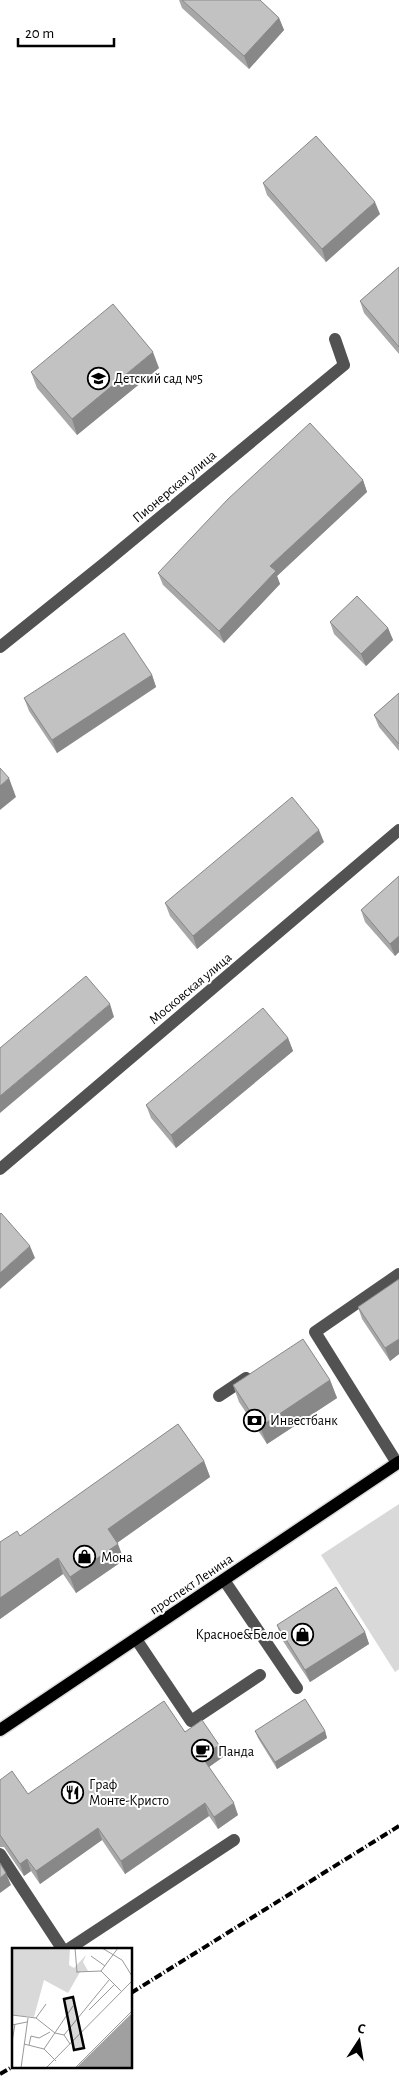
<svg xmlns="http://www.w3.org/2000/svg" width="399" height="2081" viewBox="0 0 399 2081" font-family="'Alegreya Sans',sans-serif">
	<rect width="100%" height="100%" fill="#fff"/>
	<!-- green -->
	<path fill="#d9d9d9" d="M399 1504V1669L395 1672 321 1555Z"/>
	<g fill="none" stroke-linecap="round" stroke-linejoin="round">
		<defs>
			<path id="major" d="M0 1730 399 1462"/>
		</defs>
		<!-- major casing -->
		<use href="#major" stroke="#dbdbdb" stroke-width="15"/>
		<!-- minor -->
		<g stroke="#525252" stroke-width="12">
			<path d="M0 647 106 562 344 365 335 339"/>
			<path d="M0 1169 399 830"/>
			<path d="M219 1396 246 1378"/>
			<path d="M397 1463 315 1332 399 1274"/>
			<path d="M224 1580 297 1688"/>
			<path d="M136 1639 191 1721 260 1675"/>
			<path d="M0 1854 63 1950"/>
			<path d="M67 1950 234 1840"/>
		</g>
		<!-- major -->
		<use href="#major" stroke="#000" stroke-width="12"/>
		<!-- rail -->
		<g stroke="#000" stroke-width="4" stroke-dasharray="8 2.5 1 2.5" stroke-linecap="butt">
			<path d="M131 1993 399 1826"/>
			<path d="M0 2074 14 2066"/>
		</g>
	</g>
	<!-- wall -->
	<g fill="#a7a7a7">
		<path d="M179 0H260L279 18 284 30 249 69 182 8Z"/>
		<path d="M263 183 380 214 326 262 267 195Z"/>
		<path d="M399 267V354L364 313 360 301Z"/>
		<path d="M159 368 77 435 37 388 31 372Z"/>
		<path d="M363 480 367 492 277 576 280 584 224 643 163 585 158 573Z"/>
		<path d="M330 622 388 628 393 640 366 666 334 634Z"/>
		<path d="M152 675 156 687 57 753 29 711 24 698Z"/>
		<path d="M399 693V751L379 727 374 715Z"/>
		<path d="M324 842 197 949 170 916 165 903Z"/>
		<path d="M399 876V952L395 956 365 922 361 910Z"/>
		<path d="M288 1038 293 1051 176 1148 151 1118 146 1105Z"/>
		<path d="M399 1279V1354L390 1361 362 1319 358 1307Z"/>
		<path d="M330 1380 337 1398 267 1444 239 1402 233 1385Z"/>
		<path d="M204 1461 210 1477 117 1543 124 1560 76 1593 63 1574 0 1619V1542L20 1536Z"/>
		<path d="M277 1625 365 1632 369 1644 310 1682 281 1638Z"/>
		<path d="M255 1731H325L327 1738 277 1769 258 1738Z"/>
		<path d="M185 1732 223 1757 209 1767 238 1815 218 1829 209 1816 125 1874 102 1840 40 1884 31 1871 24 1876 4 1847H0V1780L28 1794Z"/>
	</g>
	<!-- shaded-wall -->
	<g fill="#888">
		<path d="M279 18 284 30 249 69 244 56Z"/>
		<path d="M375 202 380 214 326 262 322 249Z"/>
		<path d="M153 352 159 368 77 435 72 419Z"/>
		<path d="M363 480 367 492 277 576 280 584 224 643 219 631 270 566Z"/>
		<path d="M388 628 393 640 366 666 361 654Z"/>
		<path d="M152 675 156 687 57 753 52 740Z"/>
		<path d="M9 778 16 797 0 810V786Z"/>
		<path d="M319 830 324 842 197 949 193 936Z"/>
		<path d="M399 936V952L395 956 390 944Z"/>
		<path d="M110 1004 114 1017 0 1113V1096Z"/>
		<path d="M288 1038 293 1051 176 1148 171 1135Z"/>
		<path d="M30 1246 35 1258 0 1289V1273Z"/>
		<path d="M399 1339V1354L390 1361 385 1348Z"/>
		<path d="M330 1380 337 1398 267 1444 260 1427Z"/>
		<path d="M204 1461 210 1477 114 1545 108 1529Z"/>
		<path d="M118 1544 124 1560 76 1593 70 1577Z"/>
		<path d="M58 1558 63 1574 0 1619V1598Z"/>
		<path d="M365 1632 369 1644 310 1682 305 1670Z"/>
		<path d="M325 1731 327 1738 277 1769 275 1762Z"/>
		<path d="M219 1745 223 1757 206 1769 202 1757Z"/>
		<path d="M205 1803 209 1816 125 1874 121 1861Z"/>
		<path d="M234 1803 238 1815 218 1829 214 1817Z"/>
		<path d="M98 1828 102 1840 40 1884 36 1871Z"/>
		<path d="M27 1859 31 1871 24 1876 20 1864Z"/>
		<path d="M6 1873 11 1885 0 1893V1878Z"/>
	</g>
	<!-- building -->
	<g fill="#c2c2c2" stroke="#888">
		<path d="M182 0H260L279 18 244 56Z"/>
		<path d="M316 136 375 202 322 249 263 183Z"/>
		<path d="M399 267V347L360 301Z"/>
		<path d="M113 304 153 352 72 419 31 372Z"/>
		<path d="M310 423 363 480 270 566 276 571 219 631 158 573 228 499Z"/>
		<path d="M357 596 388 628 361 654 330 622Z"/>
		<path d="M124 633 152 675 52 740 24 698Z"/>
		<path d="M399 693V744L374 715Z"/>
		<path d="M0 768 9 778 0 786Z"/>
		<path d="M292 797 319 830 193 936 165 903Z"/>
		<path d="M399 876V936L390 944 361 910Z"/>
		<path d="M86 976 110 1004 0 1096V1048Z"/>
		<path d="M263 1008 288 1038 171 1135 146 1105Z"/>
		<path d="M1 1213 30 1246 0 1273V1214Z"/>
		<path d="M399 1279V1339L385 1348 358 1307Z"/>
		<path d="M303 1339 330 1380 260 1427 233 1385Z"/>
		<path d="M178 1424 204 1461 108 1529 118 1544 70 1577 58 1558 0 1598V1542L17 1531 20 1536Z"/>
		<path d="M336 1587 365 1632 305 1670 277 1625Z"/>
		<path d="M305 1699 325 1731 275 1762 255 1731Z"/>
		<path d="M164 1701 185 1732 202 1720 219 1745 202 1757 234 1803 214 1817 205 1803 121 1861 98 1828 36 1871 27 1859 20 1864 0 1835V1780L12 1771 28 1794Z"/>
		<path d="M0 1863 6 1873 0 1878Z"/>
	</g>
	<!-- icons -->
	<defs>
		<symbol id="school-ring" viewBox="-11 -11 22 22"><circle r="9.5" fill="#fff" stroke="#000" stroke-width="1.5"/><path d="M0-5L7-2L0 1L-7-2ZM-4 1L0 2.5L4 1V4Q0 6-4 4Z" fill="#000"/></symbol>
		<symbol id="bank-ring" viewBox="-11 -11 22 22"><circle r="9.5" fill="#fff" stroke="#000" stroke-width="1.5"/><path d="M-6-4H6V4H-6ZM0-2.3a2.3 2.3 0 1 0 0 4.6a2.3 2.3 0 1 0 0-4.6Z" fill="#000"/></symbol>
		<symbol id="shop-ring" viewBox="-11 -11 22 22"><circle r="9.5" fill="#fff" stroke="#000" stroke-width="1.5"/><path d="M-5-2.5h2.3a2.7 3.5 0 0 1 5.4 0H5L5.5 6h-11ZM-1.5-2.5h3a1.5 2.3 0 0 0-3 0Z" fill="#000"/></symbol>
		<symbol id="cafe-ring" viewBox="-11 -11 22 22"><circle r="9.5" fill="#fff" stroke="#000" stroke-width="1.5"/><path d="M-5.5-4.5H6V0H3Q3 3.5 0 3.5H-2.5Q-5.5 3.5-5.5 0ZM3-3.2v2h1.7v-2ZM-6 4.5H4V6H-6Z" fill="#000"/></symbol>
		<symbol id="restaurant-ring" viewBox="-11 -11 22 22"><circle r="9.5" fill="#fff" stroke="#000" stroke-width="1.5"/><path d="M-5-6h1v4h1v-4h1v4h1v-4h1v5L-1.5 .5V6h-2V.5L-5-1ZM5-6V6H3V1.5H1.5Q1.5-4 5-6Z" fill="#000"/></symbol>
	</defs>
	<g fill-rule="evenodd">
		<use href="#school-ring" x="86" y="366" width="25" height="25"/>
		<use href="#bank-ring" x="242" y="1408" width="25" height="25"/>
		<use href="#shop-ring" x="72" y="1544" width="25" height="25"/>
		<use href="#shop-ring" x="290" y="1622" width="25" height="25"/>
		<use href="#cafe-ring" x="190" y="1738" width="25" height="25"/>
		<use href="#restaurant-ring" x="60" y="1780" width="25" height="25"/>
	</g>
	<g text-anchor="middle" stroke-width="4" stroke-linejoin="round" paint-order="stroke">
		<!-- poi labels -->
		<g font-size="14" fill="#000" stroke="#fff" text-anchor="start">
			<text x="114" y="383">Детский сад №5</text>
			<text x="270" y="1425">Инвестбанк</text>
			<text x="101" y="1562">Мона</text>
			<text x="287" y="1639" text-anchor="end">Красное&amp;Белое</text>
			<text x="218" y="1756">Панда</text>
			<text x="89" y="1789">Граф<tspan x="89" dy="16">Монте-Кристо</tspan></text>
		</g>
		<!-- street labels -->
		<g font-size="14" fill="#000" stroke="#fff">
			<text transform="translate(174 486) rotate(-40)" y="5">Пионерская улица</text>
			<text transform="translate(190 988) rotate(-40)" y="5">Московская улица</text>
			<text transform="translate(191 1584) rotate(-34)" y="5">проспект Ленина</text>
		</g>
	</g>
	<!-- overview -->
	<g transform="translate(12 1948)">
		<rect width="120" height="120" fill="#fff"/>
		<path d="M0 0H58L57 17 62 20 74 7 71 14 76 23 68 24 56 45 32 32 22 69 0 67Z" fill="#d9d9d9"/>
		<path d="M120 65V119L64 120Z" fill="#a0a0a0"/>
		<path fill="none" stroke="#999" stroke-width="1" d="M63 0 65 24M90 0 110 12 120 28M79 8 93 18M89 23 106 0M89 23 109 43M64 24 89 23M77 62 102 37M0 67 24 70 43 85 52 87M24 70 34 56M0 77 15 74M0 94 3 76M12 96 32 101 44 113M58 96 52 87 97 32M17 97 19 88 27 90 38 84M32 101 61 58M9 120 16 70M34 120 120 33M63 120 120 63"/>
		<path fill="#000" fill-opacity="0.15" stroke="#000" stroke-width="2.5" d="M61 49 72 100 62 102 52 51Z"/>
		<rect width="120" height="120" fill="none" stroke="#000" stroke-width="2.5"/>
	</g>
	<!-- north arrow -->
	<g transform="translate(359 2041) rotate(12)" stroke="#ffffff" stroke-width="4" paint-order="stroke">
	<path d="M0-4L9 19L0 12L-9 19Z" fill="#000000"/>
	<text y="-8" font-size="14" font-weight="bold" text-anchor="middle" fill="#000000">С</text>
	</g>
	<!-- scale -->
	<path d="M18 38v8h96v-8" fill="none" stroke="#000000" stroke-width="2.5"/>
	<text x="25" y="38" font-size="15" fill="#000000" stroke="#ffffff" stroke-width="4" paint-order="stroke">20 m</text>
</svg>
